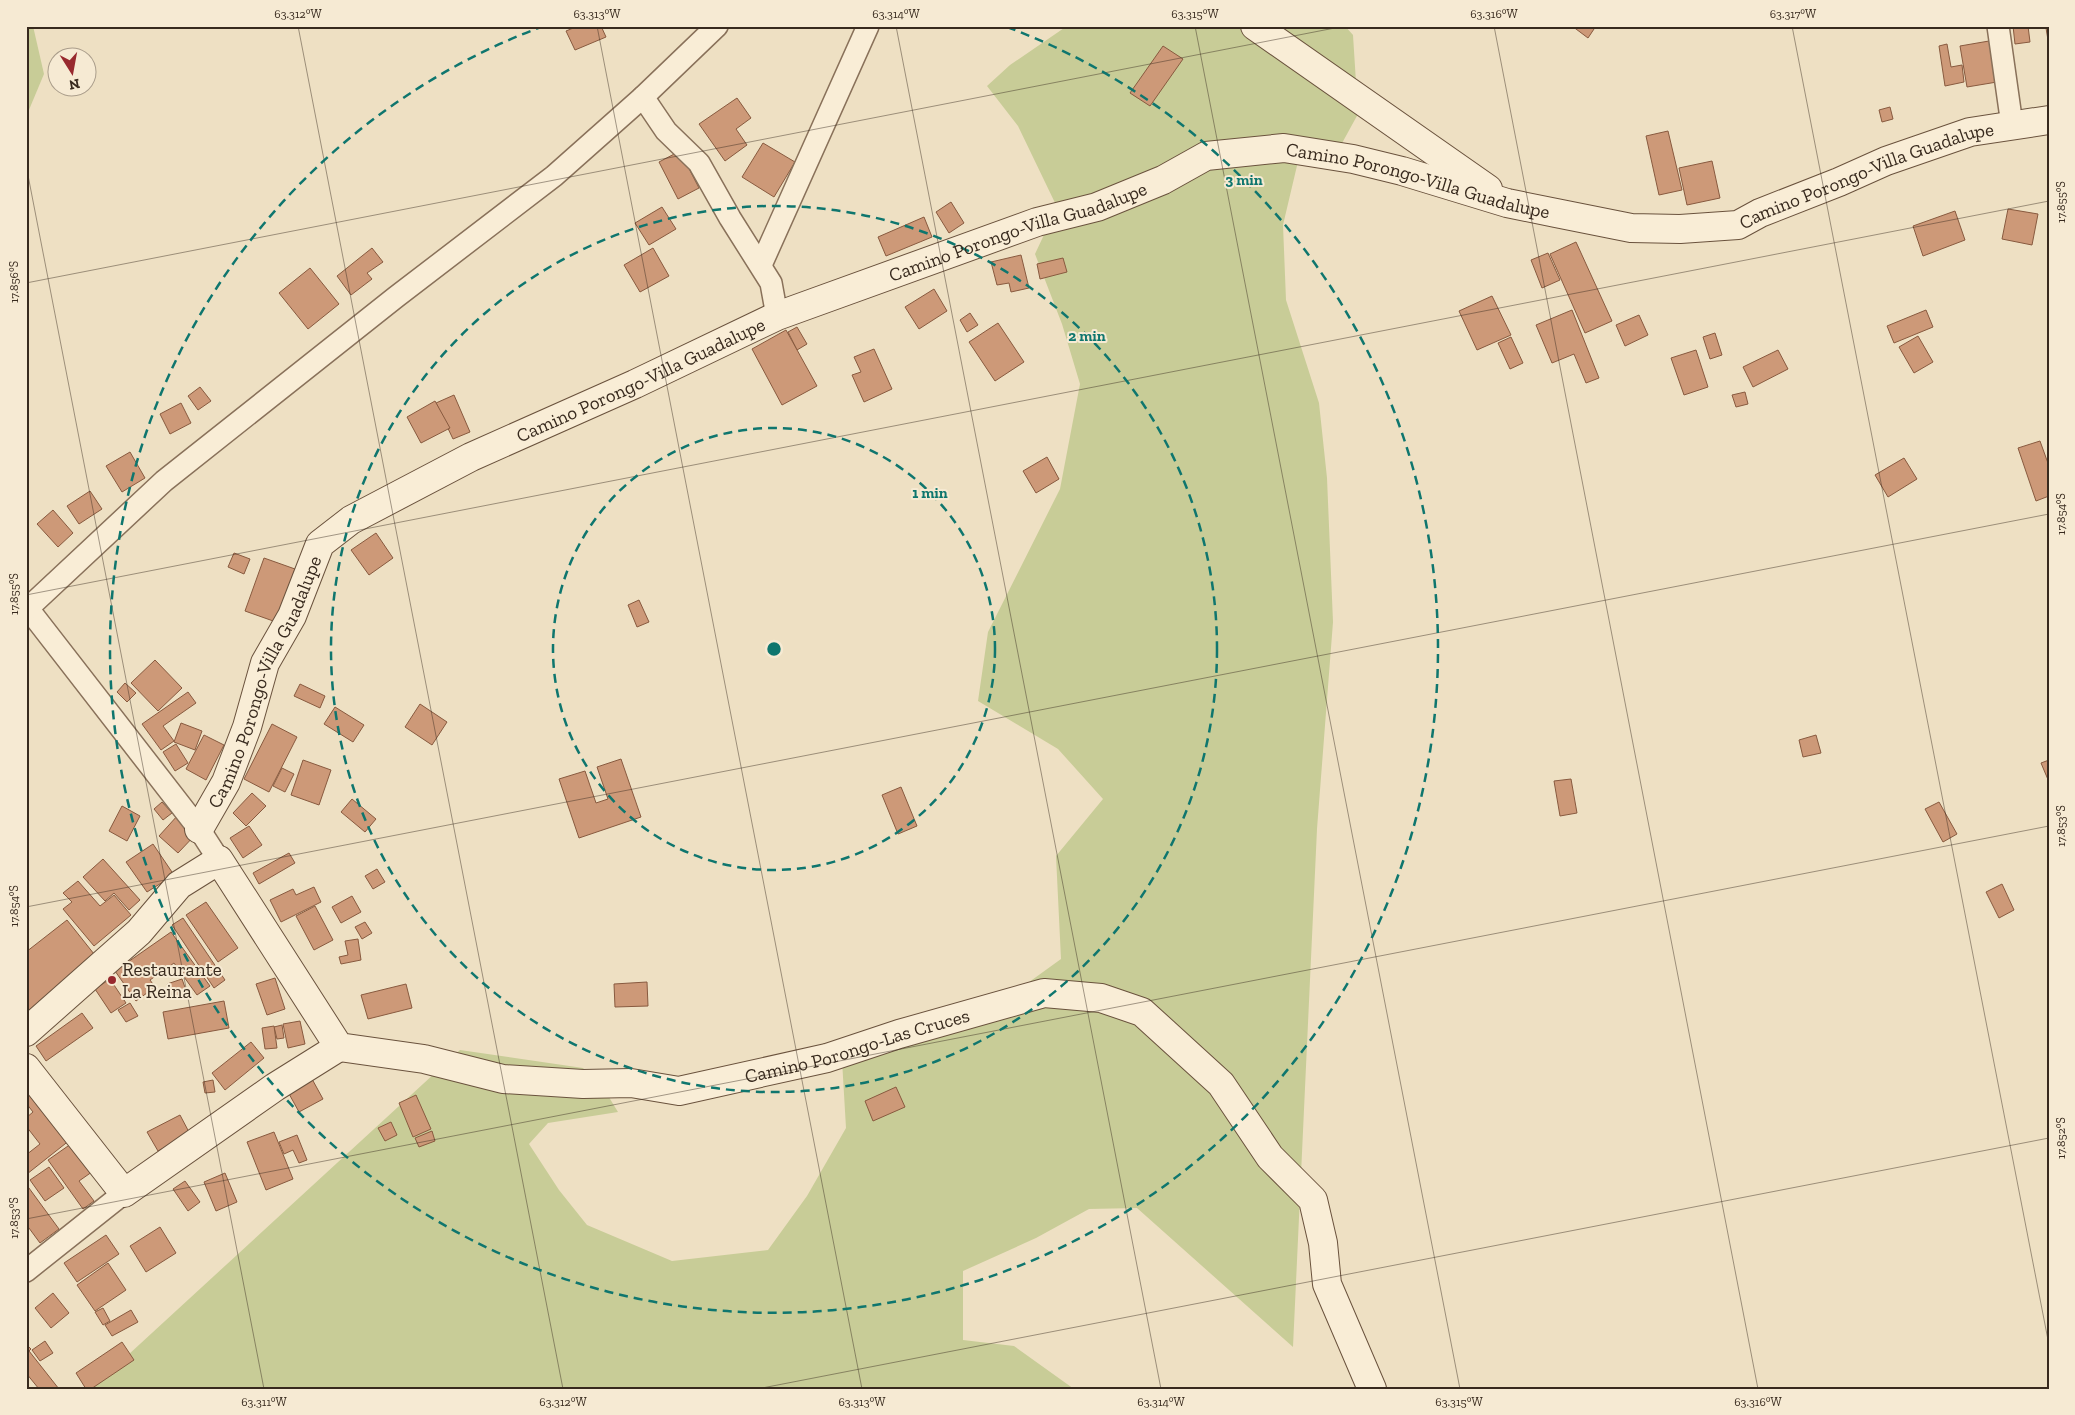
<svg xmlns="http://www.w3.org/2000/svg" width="2075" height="1415" viewBox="0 0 2075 1415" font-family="'Zilla Slab',serif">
	<rect width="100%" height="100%" fill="#eee0c3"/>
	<!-- green -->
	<g fill="#c8cc97">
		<path d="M26 26H33L44 74 26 117Z"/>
		<path d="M1067 26H1345L1353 35 1358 114 1341 145 1300 153 1283 225 1286 300 1319 403 1327 478 1333 622 1317 829 1293 1347 1137 1208 1089 1209 1036 1238 963 1271V1340L1014 1346 1074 1389H91L460 1050 583 1068 607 1094 618 1112 548 1123 529 1144 559 1190 587 1225 672 1261 768 1250 807 1196 846 1128 842 1060 968 1026 1061 959 1056 856 1103 799 1058 749 978 701 988 632 1060 489 1080 384 1062 324 1035 254 1057 207 1018 126 987 86 1010 65Z"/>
	</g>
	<!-- building -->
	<g fill="#cd9978" stroke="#885a3f">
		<path d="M578 26H601L606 37 575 50 566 31Z"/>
		<path d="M1572 26H1596L1588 38Z"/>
		<path d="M2013 26H2028L2030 42 2015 44Z"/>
		<path d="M2049 27V46L2046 28Z"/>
		<path d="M1989 41 1997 82 1967 87 1960 46Z"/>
		<path d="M1947 44 1951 67 1962 65 1964 82 1945 86 1939 46Z"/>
		<path d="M1163 46 1183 59 1150 106 1130 93Z"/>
		<path d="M737 98 751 118 736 129 747 145 725 161 699 124Z"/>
		<path d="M1890 107 1893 119 1882 122 1879 110Z"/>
		<path d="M1668 131 1682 190 1659 195 1646 136Z"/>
		<path d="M763 143 795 162 774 197 742 177Z"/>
		<path d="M680 151 699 188 678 199 659 162Z"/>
		<path d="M1712 161 1720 198 1687 205 1679 168Z"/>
		<path d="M951 202 964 223 949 233 936 212Z"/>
		<path d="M662 207 676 229 649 245 635 223Z"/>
		<path d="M2008 209 2038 214 2032 245 2002 239Z"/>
		<path d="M1955 211 1965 240 1923 256 1913 226Z"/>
		<path d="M924 217 932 237 886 256 878 237Z"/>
		<path d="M1576 242 1612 321 1585 333 1550 254Z"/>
		<path d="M372 248 383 262 367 273 372 279 351 295 337 276Z"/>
		<path d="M653 248 669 276 640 292 624 265Z"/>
		<path d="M1548 253 1560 280 1542 288 1531 260Z"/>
		<path d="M1021 255 1029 288 1011 292 1009 283 997 285 991 262Z"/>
		<path d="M1063 258 1067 272 1040 279 1037 264Z"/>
		<path d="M310 268 339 304 308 329 279 293Z"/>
		<path d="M934 289 947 311 919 329 905 307Z"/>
		<path d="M1492 296 1511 335 1477 350 1459 311Z"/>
		<path d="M1572 310 1599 378 1586 383 1574 354 1552 363 1536 325Z"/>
		<path d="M1926 310 1933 327 1894 343 1887 326Z"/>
		<path d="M970 313 978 325 967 332 960 320Z"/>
		<path d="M1639 315 1648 335 1625 346 1616 325Z"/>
		<path d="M998 323 1024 362 995 381 969 342Z"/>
		<path d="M797 327 807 344 797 350 788 332Z"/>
		<path d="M786 330 817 386 782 405 752 349Z"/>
		<path d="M1715 333 1722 355 1710 359 1703 337Z"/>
		<path d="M1918 336 1933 362 1914 373 1899 347Z"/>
		<path d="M1511 337 1523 363 1510 369 1498 343Z"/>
		<path d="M874 349 892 389 864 402 852 375 861 372 854 357Z"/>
		<path d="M1696 350 1708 387 1684 395 1671 358Z"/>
		<path d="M1778 350 1788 369 1753 387 1743 367Z"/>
		<path d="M200 387 211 401 198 410 188 396Z"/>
		<path d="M1745 392 1748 404 1736 407 1732 395Z"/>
		<path d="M454 395 470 432 453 439 436 403Z"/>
		<path d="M435 401 450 428 421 443 407 417Z"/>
		<path d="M181 403 191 423 170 434 160 414Z"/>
		<path d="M2040 441 2049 466V496L2036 501 2018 448Z"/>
		<path d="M130 452 145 478 122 492 106 466Z"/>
		<path d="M1047 457 1059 479 1036 493 1023 471Z"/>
		<path d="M1904 458 1917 479 1888 497 1875 475Z"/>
		<path d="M90 491 102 509 79 524 67 506Z"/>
		<path d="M53 510 73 533 58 547 37 524Z"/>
		<path d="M376 533 393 558 369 575 351 550Z"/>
		<path d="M234 553 250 559 244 574 228 567Z"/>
		<path d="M264 558 295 569 276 622 245 611Z"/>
		<path d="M639 600 649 622 637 627 628 605Z"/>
		<path d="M155 660 182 688 158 711 131 683Z"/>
		<path d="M125 683 136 693 127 702 117 692Z"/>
		<path d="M300 684 325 696 320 708 294 696Z"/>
		<path d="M188 692 196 703 163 726 174 741 161 750 142 724Z"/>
		<path d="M420 704 447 722 432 745 405 727Z"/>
		<path d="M335 707 364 725 353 742 324 724Z"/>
		<path d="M181 723 202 731 195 750 174 742Z"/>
		<path d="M272 724 297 737 269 792 244 779Z"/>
		<path d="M204 735 224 745 206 780 186 769Z"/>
		<path d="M1816 735 1821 753 1803 757 1799 740Z"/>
		<path d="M176 744 188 763 175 771 163 752Z"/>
		<path d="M621 759 641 817 579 838 559 779 585 771 596 803 608 799 597 767Z"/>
		<path d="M303 760 331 770 319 805 291 795Z"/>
		<path d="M2049 760V782L2041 763Z"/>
		<path d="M282 768 294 774 285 792 273 786Z"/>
		<path d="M1571 779 1577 813 1560 816 1554 781Z"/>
		<path d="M901 787 917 826 898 834 882 795Z"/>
		<path d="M252 793 266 806 246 826 233 813Z"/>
		<path d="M352 799 376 819 365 832 341 812Z"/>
		<path d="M162 802 172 813 163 820 154 809Z"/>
		<path d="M1939 802 1957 834 1943 842 1925 809Z"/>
		<path d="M122 806 140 816 127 841 109 831Z"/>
		<path d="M178 815 197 833 178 853 159 836Z"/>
		<path d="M249 826 262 845 243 858 230 838Z"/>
		<path d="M153 844 174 875 147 892 126 862Z"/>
		<path d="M289 853 295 863 259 884 253 873Z"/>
		<path d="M103 859 140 900 129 910 114 893 105 901 83 877Z"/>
		<path d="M377 869 385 882 373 889 365 876Z"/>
		<path d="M78 881 100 906 114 895 131 915 94 946 63 909 72 902 63 893Z"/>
		<path d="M2002 884 2014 910 1999 918 1986 892Z"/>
		<path d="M314 887 321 902 281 922 270 900 293 889 296 895Z"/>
		<path d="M352 896 361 912 341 923 332 907Z"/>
		<path d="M206 902 238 948 218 962 186 915Z"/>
		<path d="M315 906 333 940 314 950 296 916Z"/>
		<path d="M183 918 225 980 214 988 172 925Z"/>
		<path d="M67 920 98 959 26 1015V952Z"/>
		<path d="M365 922 372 933 362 939 355 927Z"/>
		<path d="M171 932 210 986 197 995 174 963 150 980 155 987 136 1001 115 971Z"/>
		<path d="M358 939 361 960 341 964 339 957 348 955 345 941Z"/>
		<path d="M275 978 285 1009 267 1015 256 984Z"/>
		<path d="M110 979 126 1003 111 1013 95 989Z"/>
		<path d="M182 979 187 993 173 999 167 984Z"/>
		<path d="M647 982 648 1006 615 1007 614 984Z"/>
		<path d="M406 984 412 1008 368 1019 361 995Z"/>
		<path d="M224 1001 229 1028 168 1039 163 1012Z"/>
		<path d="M130 1003 138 1016 126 1022 118 1010Z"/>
		<path d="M82 1013 93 1028 46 1061 36 1046Z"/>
		<path d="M300 1021 305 1044 288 1048 283 1024Z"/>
		<path d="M282 1025 284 1038 277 1039 274 1027Z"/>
		<path d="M274 1026 277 1048 265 1049 262 1028Z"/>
		<path d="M251 1042 264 1058 225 1090 212 1073Z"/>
		<path d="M26 1074 75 1136 27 1174 26 1155 40 1144 26 1126V1118L33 1112 26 1103Z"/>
		<path d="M312 1079 323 1099 299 1112 288 1092Z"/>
		<path d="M213 1080 215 1092 205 1093 203 1082Z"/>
		<path d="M896 1087 905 1107 873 1121 865 1101Z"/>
		<path d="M416 1095 431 1129 413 1137 399 1103Z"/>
		<path d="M180 1115 190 1134 158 1151 147 1132Z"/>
		<path d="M391 1122 397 1135 385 1141 378 1128Z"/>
		<path d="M432 1131 435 1141 419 1147 415 1138Z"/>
		<path d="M274 1132 293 1179 266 1190 247 1142Z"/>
		<path d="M297 1135 307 1160 299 1163 293 1150 284 1154 279 1142Z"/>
		<path d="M78 1139 99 1167 79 1181 94 1201 83 1209 48 1160Z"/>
		<path d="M49 1167 64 1188 45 1201 30 1180Z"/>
		<path d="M225 1173 237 1202 216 1211 204 1182Z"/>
		<path d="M185 1181 200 1202 188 1211 173 1189Z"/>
		<path d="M26 1184 59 1229 40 1243 26 1224Z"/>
		<path d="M160 1227 176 1253 146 1272 130 1246Z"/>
		<path d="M106 1235 119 1254 77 1282 64 1263Z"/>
		<path d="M108 1263 126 1290 95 1311 77 1285Z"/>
		<path d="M53 1293 69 1313 51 1328 35 1308Z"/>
		<path d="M103 1308 110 1321 103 1325 95 1312Z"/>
		<path d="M131 1310 138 1322 112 1336 105 1325Z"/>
		<path d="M45 1341 53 1353 40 1361 32 1350Z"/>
		<path d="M122 1342 134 1360 91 1389H86L76 1373Z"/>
		<path d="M26 1344 31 1349 29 1351 59 1389H39L26 1373Z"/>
	</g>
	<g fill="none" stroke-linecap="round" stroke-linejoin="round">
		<defs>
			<g id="street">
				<path d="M1998 26 2012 125"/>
				<path d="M643 97 666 131 699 163 730 218 771 283 777 316"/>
				<path d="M761 265 868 26"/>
				<path d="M26 606 199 829 219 860"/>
				<path d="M26 610 164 481 396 297 554 176 643 97 717 26"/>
				<path d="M26 1271 124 1193"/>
			</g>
			<g id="secondary">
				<path d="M1255 26 1488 189"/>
				<path id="s1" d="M199 829 226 782 247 727 265 663 292 616 320 544 351 520 471 457 635 384 777 316 1037 222 1097 207 1163 180 1206 156 1284 148 1353 159 1402 171 1507 203 1556 213 1631 228 1680 229 1738 225 1760 213 1839 182 1886 161 1970 132 2049 120"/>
				<path id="s2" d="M26 1032 139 932 179 885 219 860 339 1047 424 1059 503 1079 583 1084 631 1083 679 1091 827 1058 899 1034 1044 993 1101 998 1142 1012 1221 1084 1270 1157 1313 1200 1323 1243 1327 1284 1372 1389"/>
				<path d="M26 1068 124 1193 275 1087 339 1047"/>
			</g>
		</defs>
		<!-- street casing -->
		<use href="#street" stroke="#89715a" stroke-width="24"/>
		<!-- secondary casing -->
		<use href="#secondary" stroke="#6a523d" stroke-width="30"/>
		<!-- street -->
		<use href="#street" stroke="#f9edd6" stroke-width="21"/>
		<!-- secondary -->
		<use href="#secondary" stroke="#f9edd6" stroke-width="28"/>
	</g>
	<!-- ticks -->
	<path fill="none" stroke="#382a1e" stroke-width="1" stroke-opacity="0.45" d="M298 26 563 1389M597 26 862 1389M896 26 1161 1389M1195 26 1460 1389M1494 26 1758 1389M1792 26 2049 1345M26 165 264 1389M26 283 1345 26M26 595 2049 201M26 907 2049 514M26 1219 2049 826M757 1389 2049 1138"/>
	<!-- distance rings -->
	<g fill="none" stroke="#0f766e" stroke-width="2.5" stroke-dasharray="9 6">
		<circle cx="774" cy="649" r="221"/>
		<circle cx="774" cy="649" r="443"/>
		<path d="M1007 27A664 664 0 1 1 541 27"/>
	</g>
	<!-- markers -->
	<circle fill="#98292e" stroke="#f6ead3" stroke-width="2" cx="112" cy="980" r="5"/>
	<g text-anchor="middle" stroke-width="4" stroke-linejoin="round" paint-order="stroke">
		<!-- street labels -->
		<g font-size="19" fill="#382a1e" stroke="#f6ead3">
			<text dy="7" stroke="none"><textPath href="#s1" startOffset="1962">Camino Porongo-Villa Guadalupe</textPath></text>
			<text dy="7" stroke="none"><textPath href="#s1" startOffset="1498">Camino Porongo-Villa Guadalupe</textPath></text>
			<text dy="7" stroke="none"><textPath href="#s1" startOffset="1078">Camino Porongo-Villa Guadalupe</textPath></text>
			<text dy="7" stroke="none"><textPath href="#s1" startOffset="672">Camino Porongo-Villa Guadalupe</textPath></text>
			<text dy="7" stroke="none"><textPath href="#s1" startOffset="162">Camino Porongo-Villa Guadalupe</textPath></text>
			<text dy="7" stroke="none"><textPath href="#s2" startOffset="1010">Camino Porongo-Las Cruces</textPath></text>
		</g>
		<!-- poi labels -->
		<g font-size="19" fill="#382a1e" stroke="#f6ead3" text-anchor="start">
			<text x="122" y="976">Restaurante<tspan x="122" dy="22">La Reina</tspan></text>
		</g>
	</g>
	<circle cx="774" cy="649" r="8" fill="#0f766e" stroke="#f6ead3" stroke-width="2.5"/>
	<g font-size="15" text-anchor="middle" font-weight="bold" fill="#0f766e" stroke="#f6ead3" stroke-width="4" stroke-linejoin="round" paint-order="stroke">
		<text x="1244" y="185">3 min</text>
		<text x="1087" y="341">2 min</text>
		<text x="930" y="498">1 min</text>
	</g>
	<!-- border -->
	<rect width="2075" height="1415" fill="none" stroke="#f6ead3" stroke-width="55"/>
	<!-- north arrow -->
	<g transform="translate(72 72) rotate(169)"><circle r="24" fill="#f6ead3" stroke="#aa9d8b"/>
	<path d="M0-4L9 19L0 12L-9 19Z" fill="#98292e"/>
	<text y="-8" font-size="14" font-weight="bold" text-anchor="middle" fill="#382a1e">N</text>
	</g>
	<rect x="28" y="28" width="2020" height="1360" fill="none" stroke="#382a1e" stroke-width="2"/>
	<g font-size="12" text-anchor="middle" fill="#382a1e">
		<text x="298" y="18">63.312°W</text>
		<text x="597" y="18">63.313°W</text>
		<text x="896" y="18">63.314°W</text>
		<text x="1195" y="18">63.315°W</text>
		<text x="1494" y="18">63.316°W</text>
		<text x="1793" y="18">63.317°W</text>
		<text transform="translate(2061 202) rotate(-90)" y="4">17.855°S</text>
		<text transform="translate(14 282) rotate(-90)" y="4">17.856°S</text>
		<text transform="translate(2061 514) rotate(-90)" y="4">17.854°S</text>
		<text transform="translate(14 594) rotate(-90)" y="4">17.855°S</text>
		<text transform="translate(2061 826) rotate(-90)" y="4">17.853°S</text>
		<text transform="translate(14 906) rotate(-90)" y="4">17.854°S</text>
		<text transform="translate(2061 1138) rotate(-90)" y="4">17.852°S</text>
		<text transform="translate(14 1218) rotate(-90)" y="4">17.853°S</text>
		<text x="264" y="1406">63.311°W</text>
		<text x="563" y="1406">63.312°W</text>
		<text x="862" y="1406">63.313°W</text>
		<text x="1161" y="1406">63.314°W</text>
		<text x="1459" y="1406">63.315°W</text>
		<text x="1758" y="1406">63.316°W</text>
	</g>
</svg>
